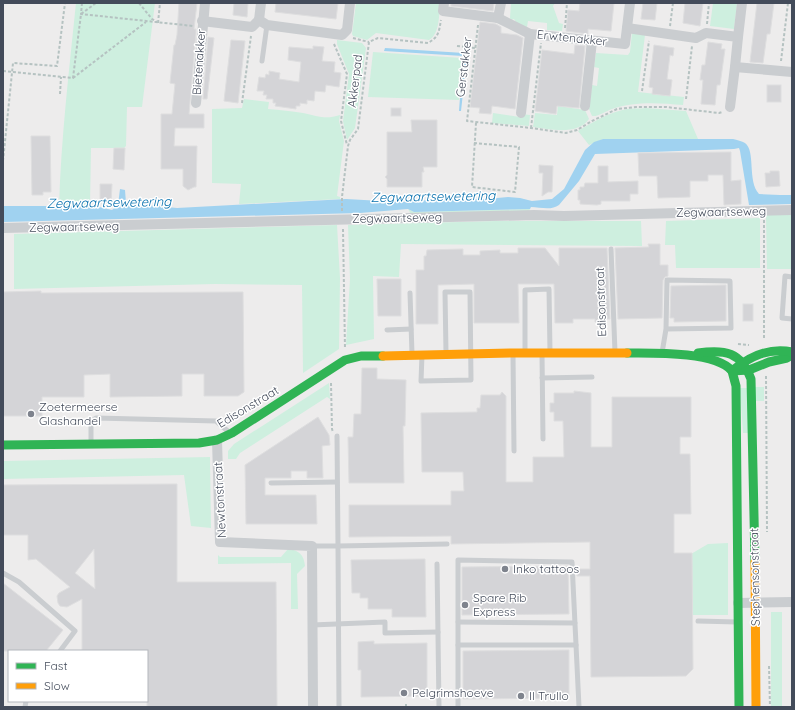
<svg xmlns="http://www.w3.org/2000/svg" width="795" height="710" viewBox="0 0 795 710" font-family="Quicksand,sans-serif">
	<rect width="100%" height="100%" fill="#edecec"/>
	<!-- green -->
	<g fill="#ceefdf">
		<path d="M76 3H155L142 107H127L126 146 124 148H91L90 206 59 207C61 139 69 71 76 3Z"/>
		<path d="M356 3H440C439 14 440 34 429 40L376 33 367 40 353 36 352 34Z"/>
		<path d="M511 3H555L553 6 559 23 563 24 562 31 547 30V23L528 21 527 27 518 25 514 19 511 20 510 18Z"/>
		<path d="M713 3H737L734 29 710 26Z"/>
		<path d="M632 33 645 35 638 92 684 97 683 105C660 103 635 101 612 109 606 111 598 117 592 116L589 109 592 85 597 86 599 68 594 67 596 53 628 55 630 52Z"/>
		<path d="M337 40 362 43 366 48 355 128 347 140 343 121 349 74 337 44Z"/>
		<path d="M373 52 462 58 463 60 459 100 368 97Z"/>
		<path d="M244 99 269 102 268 109C280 110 292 111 303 113 318 116 325 120 340 115L339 121 344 141 337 196 340 197V199L239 204 241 184 212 183V109L242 108Z"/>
		<path d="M558 106 585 110 589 119C577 136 550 129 533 127L535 113 557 115Z"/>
		<path d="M646 108 686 111 698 139H603L589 145 578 131C593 122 609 112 627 109 633 108 639 109 646 108Z"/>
		<path d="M493 113 520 117 521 114 530 115 529 126 492 123Z"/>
		<path d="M408 209 414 212 530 209 529 211 411 214Z"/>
		<path d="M792 214V269H767L766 217 767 215Z"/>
		<path d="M760 218V268H676L675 245H665L666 221Z"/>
		<path d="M496 221H641L642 246 401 244 399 277 373 276 374 339 346 345 350 279 348 225Z"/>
		<path d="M337 225 340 278 339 349 303 373 302 285 215 284 14 289V234Z"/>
		<path d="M329 383 330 399 327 397 240 453 236 459H228V451L234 444Z"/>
		<rect x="755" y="387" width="9" height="14"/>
		<path d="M740 388H748V433H743Z"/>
		<path d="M210 457 211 528 191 526 184 475 3 479V461Z"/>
		<path d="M728 543V615H692L691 554 708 544Z"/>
		<path d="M288 549C299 550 304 555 305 566L297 574 298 609H291V563L218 564V555L220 557H281Z"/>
		<rect x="771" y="612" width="11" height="95"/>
	</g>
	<!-- water -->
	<g fill="#a0d2f0">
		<path d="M385 48 464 53 467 57 461 111H459L463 56 384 51Z"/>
		<path d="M603 139H733C737 140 742 141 745 143 756 151 747 181 759 194L780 195H792V204L749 205 740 151 739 148 734 149 595 154 579 181 559 205C551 211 540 207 531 207L530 209 414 212 408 209 360 213 3 222V206H95L112 210 118 205 120 189 125 190 126 203 177 208 346 199 400 202 444 199H487L508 197 520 198 532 201 552 199 564 189 585 150 594 142Z"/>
	</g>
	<!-- building -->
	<g fill="#d4d4d7" stroke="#dededf" fill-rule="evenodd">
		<path d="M179 3H197L194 29H196V33L189 114H204V128H175L174 146H197L196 187H194L188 190 183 186V169H161V114H172L175 84 170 83 174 45H175L177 35Z"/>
		<path d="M234 3H248L247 17 233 15Z"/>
		<path d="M276 3H338L336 19 275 12Z"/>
		<path d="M451 3H494L493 11 451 6Z"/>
		<path d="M580 3H614L611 31 588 29V34L566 31 568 10 579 11Z"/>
		<path d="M643 3H657L655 20 641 19Z"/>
		<path d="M685 3H703L700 26 683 23Z"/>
		<path d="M757 3H774L770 34H767L763 63 750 62Z"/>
		<path d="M480 22 496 24 501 27V33L517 35 523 38 515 109 492 106 491 114 479 113 480 108 470 107Z"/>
		<path d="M208 37 214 38 207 99H203Z"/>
		<path d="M231 40 245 41 238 103 224 101Z"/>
		<path d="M708 42 722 44 721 49H725L720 85H717L715 105 701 104 703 80H700L702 65H705Z"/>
		<path d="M575 45 585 46 579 108 557 106 556 114 535 111 542 50 574 54Z"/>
		<path d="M654 45 674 48 673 56 670 55 667 79 672 80 670 96 652 94 653 88 649 87Z"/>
		<path d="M313 46 324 47 322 61 335 62 334 72 341 73 339 87 326 85 325 92 315 91 314 101 307 100V104L300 103V106H296V109L275 106 276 103H273V99H266L267 95H263L264 91H257L259 77 265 78 266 74 269 75V71L280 73 279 79 299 82 301 62 288 60 289 47 313 49Z"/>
		<rect x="767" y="85" width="14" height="17"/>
		<rect x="391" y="108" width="10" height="8"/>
		<path d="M411 120H437V167H423L424 172H422V187H387V179L385 177 387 175V132H412Z"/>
		<path d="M31 136H50L51 192H43V195H32Z"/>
		<path d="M114 148H125L124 170 113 169Z"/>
		<path d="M731 152V181L741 180V204L724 205 723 175H708V181H690V197L658 198 657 176H639L638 153Z"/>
		<path d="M539 165 553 166 552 192H548L542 196 543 173H539Z"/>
		<path d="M598 166H608V182L638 181V194H630V201H601V204L597 205 580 204V200H578V190H580V187H584L585 183H598Z"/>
		<path d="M770 171H779L780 186 766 187 765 173H770Z"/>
		<path d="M100 184H112L111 203H100Z"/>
		<path d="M648 244H660V265H668V276L665 277 663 280 662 318 618 319 615 248 649 247Z"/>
		<path d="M518 248H545L559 266V248H607L610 319H604V322H595V319H573V323H555L554 284H518L519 323H474V284L438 285V324H416V270H424V256H426L427 250 463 249V255H480V251L500 250V253H518Z"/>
		<path d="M377 279H401V316H378Z"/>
		<path d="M726 285V321L674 322V318H670L671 286Z"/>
		<path d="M41 291V293L243 292 244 392 238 396H204V374H182V396L110 397V374L84 375V397H42V416H3V292Z"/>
		<rect x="743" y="304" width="10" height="17"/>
		<path d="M362 368H377V379L406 380 405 426H403L404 483H349L348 437H353L354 414H361Z"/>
		<path d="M574 391 591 393V447H612V397H691V437H680V454H690L691 514H674V553H692L693 669 686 676 591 677 590 576H577L576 569H590V542L451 544V536L349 537V505H451V491H464L463 472H422L421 413 477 412V408H480L481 395H500L502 392 506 396V482H533V457H564L563 421H554V412H550V403H554V393H574Z"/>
		<path d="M318 417 329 435 330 445 322 446 323 478H307V471H291V478H265V495H316L317 524H246L245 465Z"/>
		<path d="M177 484V582H276L277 707H147V651H82V599L67 607 60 606 58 603 57 596 59 593 70 587 36 559 28 560V535H3V485ZM94 549 95 589 75 573Z"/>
		<path d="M425 559 426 617H392V609H368V598H360V593H352L351 560Z"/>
		<path d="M568 566 569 614 462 615V567Z"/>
		<path d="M3 583 63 630 46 651H3Z"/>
		<path d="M374 641V644L427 643V696L361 697V670H358V642Z"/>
		<path d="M569 650V698L463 699V651Z"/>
	</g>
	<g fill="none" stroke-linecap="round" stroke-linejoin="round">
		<!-- path -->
		<g stroke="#b5c2c1" stroke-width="2" stroke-dasharray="3 2" stroke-linecap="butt">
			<path d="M82 3 81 14 193 26"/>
			<path d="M139 3 152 19 157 22"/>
			<path d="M158 23 160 3"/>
			<path d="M707 24 709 3"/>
			<path d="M478 25 467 121 531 128 566 133 577 130 592 121 617 109 636 107H666L719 113 722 112"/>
			<path d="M670 26 673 3"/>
			<path d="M565 28 567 3"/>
			<path d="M353 38 369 42"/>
			<path d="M334 44 347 74 341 121 347 145"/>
			<path d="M457 46 475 48"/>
			<path d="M781 61 788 3"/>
			<path d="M3 71 73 78 81 14 96 3"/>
			<path d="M73 78 146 22"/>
			<path d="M642 91 649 41"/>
			<path d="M60 94 61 77"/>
			<path d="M686 99 692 46"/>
			<path d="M242 103 251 36"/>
			<path d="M531 128 541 43"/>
			<path d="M474 143 519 147 515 192 472 187 476 123"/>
			<path d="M3 161 13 63 57 66 65 3"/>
			<path d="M3 205V219"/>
			<path d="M342 211V197L348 146 350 140 358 129 369 42 378 38 428 43C439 37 439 31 441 20"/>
			<path d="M764 220V340"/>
			<path d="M343 229 345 349"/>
			<path d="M738 344 749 345"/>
			<path d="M766 376 767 532"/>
			<path d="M331 383 332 429 333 432"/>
			<path d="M769 666 770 707"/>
			<path d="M406 707V703"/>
		</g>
		<!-- lane -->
		<g stroke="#cacdd0" stroke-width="5">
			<path d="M262 61 267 25"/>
			<path d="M611 249 615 352"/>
			<path d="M792 277 785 276 782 318 792 319"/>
			<path d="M410 293 412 354"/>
			<path d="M387 330 411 329"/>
			<path d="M525 353V290L549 289 550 352"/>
			<path d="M662 353 666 329 667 280 730 281 731 328 666 329"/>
			<path d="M513 354 514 451"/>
			<path d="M542 354 543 439"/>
			<path d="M422 355 421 381 471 380 470 292H445L446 353"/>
			<path d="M542 378 592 377"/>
			<path d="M91 443V422L96 418 216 421 230 433"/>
			<path d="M271 483 337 482"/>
			<path d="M312 546H338L337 436"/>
			<path d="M437 564 439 707"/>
			<path d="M3 573 19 582 75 631 60 651"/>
			<path d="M698 621 737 622"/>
			<path d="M458 622 575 623"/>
			<path d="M312 625 385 622V633L438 632"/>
			<path d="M458 645H576"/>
			<path d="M25 707 26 701"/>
			<path d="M339 707 338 546 447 544"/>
			<path d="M458 707V560L572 562 579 707"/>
		</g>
		<!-- street -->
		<g stroke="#cacdd0" stroke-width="10">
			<path d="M261 3 259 20 267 25 342 35 347 30 350 3"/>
			<path d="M444 3 443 11 498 18 530 34 625 44 630 3"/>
			<path d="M498 18 501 3"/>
			<path d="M202 21 252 27 259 20"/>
			<path d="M627 28 696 38 706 33 738 37 735 67 792 72"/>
			<path d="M738 37 742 3"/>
			<path d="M196 103 205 3"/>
			<path d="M585 106 592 41"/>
			<path d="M730 107 735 67"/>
			<path d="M521 113 530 34"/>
			<path d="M3 228 534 215 564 216 792 210"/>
			<path d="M217 440 220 542 312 546 313 707"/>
			<path d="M738 603 792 602"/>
		</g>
		<!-- fast -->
		<g stroke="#30b455" stroke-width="9">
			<path d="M627 353C651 353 716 351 732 371L749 370 769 362 787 358 792 355"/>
			<path d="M698 353C725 349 741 352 751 379L755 562"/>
			<path d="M3 445 199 443 217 440 232 433 345 360 361 356H383"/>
			<path d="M739 707 736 386 732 371C750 356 769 347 792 352"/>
		</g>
		<!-- slow -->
		<g stroke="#ff9f0a" stroke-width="9">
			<path d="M383 356 510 353H627"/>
			<path d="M755 562 756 707"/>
		</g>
	</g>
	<!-- markers -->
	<g fill="#7e838d" stroke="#fff" stroke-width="1.5">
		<circle cx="31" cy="414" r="4"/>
		<circle cx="505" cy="569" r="4"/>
		<circle cx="465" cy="605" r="4"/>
		<circle cx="404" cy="693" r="4"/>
		<circle cx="521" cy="696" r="4"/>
	</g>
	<g text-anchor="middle" stroke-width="3" stroke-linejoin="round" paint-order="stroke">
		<!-- street labels -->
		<g font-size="12" fill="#434b5a" stroke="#fff">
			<text transform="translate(572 38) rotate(6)" y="4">Erwtenakker</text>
			<text transform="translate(199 62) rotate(-86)" y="4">Bietenakker</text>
			<text transform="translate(464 67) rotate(-83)" y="4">Gerstakker</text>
			<text transform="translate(355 81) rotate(-83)" y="4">Akkerpad</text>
			<text transform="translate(721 212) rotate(-1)" y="4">Zegwaartseweg</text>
			<text transform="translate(397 218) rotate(-1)" y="4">Zegwaartseweg</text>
			<text transform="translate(74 227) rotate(-1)" y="4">Zegwaartseweg</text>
			<text transform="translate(601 302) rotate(-92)" y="4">Edisonstraat</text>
			<text transform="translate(248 407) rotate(-31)" y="4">Edisonstraat</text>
			<text transform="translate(220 500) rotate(-93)" y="4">Newtonstraat</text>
			<text transform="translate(755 577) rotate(-91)" y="4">Stephensonstraat</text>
		</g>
		<!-- poi labels -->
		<g font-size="12" fill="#434b5a" stroke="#fff" text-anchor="start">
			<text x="39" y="411">Zoetermeerse<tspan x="39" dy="14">Glashandel</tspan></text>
			<text x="513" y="573">Inko tattoos</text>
			<text x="473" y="602">Spare Rib<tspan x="473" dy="14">Express</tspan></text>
			<text x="412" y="697">Pelgrimshoeve</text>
			<text x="529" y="700">Il Trullo</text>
		</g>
		<!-- water labels -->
		<g font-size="13" font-style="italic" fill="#036eac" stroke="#fff">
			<text transform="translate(433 196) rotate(-1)" y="5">Zegwaartsewetering</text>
			<text transform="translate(109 202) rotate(-1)" y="5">Zegwaartsewetering</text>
		</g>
	</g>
	<!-- border -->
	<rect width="795" height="710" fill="none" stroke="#434b5a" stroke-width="8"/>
	<!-- legend -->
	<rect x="8" y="650" width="140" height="52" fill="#ffffff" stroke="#b4b7bd"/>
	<rect x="16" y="663" width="20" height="6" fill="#30b455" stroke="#b4b7bd"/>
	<text x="44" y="670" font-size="12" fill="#434b5a">Fast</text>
	<rect x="16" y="683" width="20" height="6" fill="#ff9f0a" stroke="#b4b7bd"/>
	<text x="44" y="690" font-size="12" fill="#434b5a">Slow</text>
</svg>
